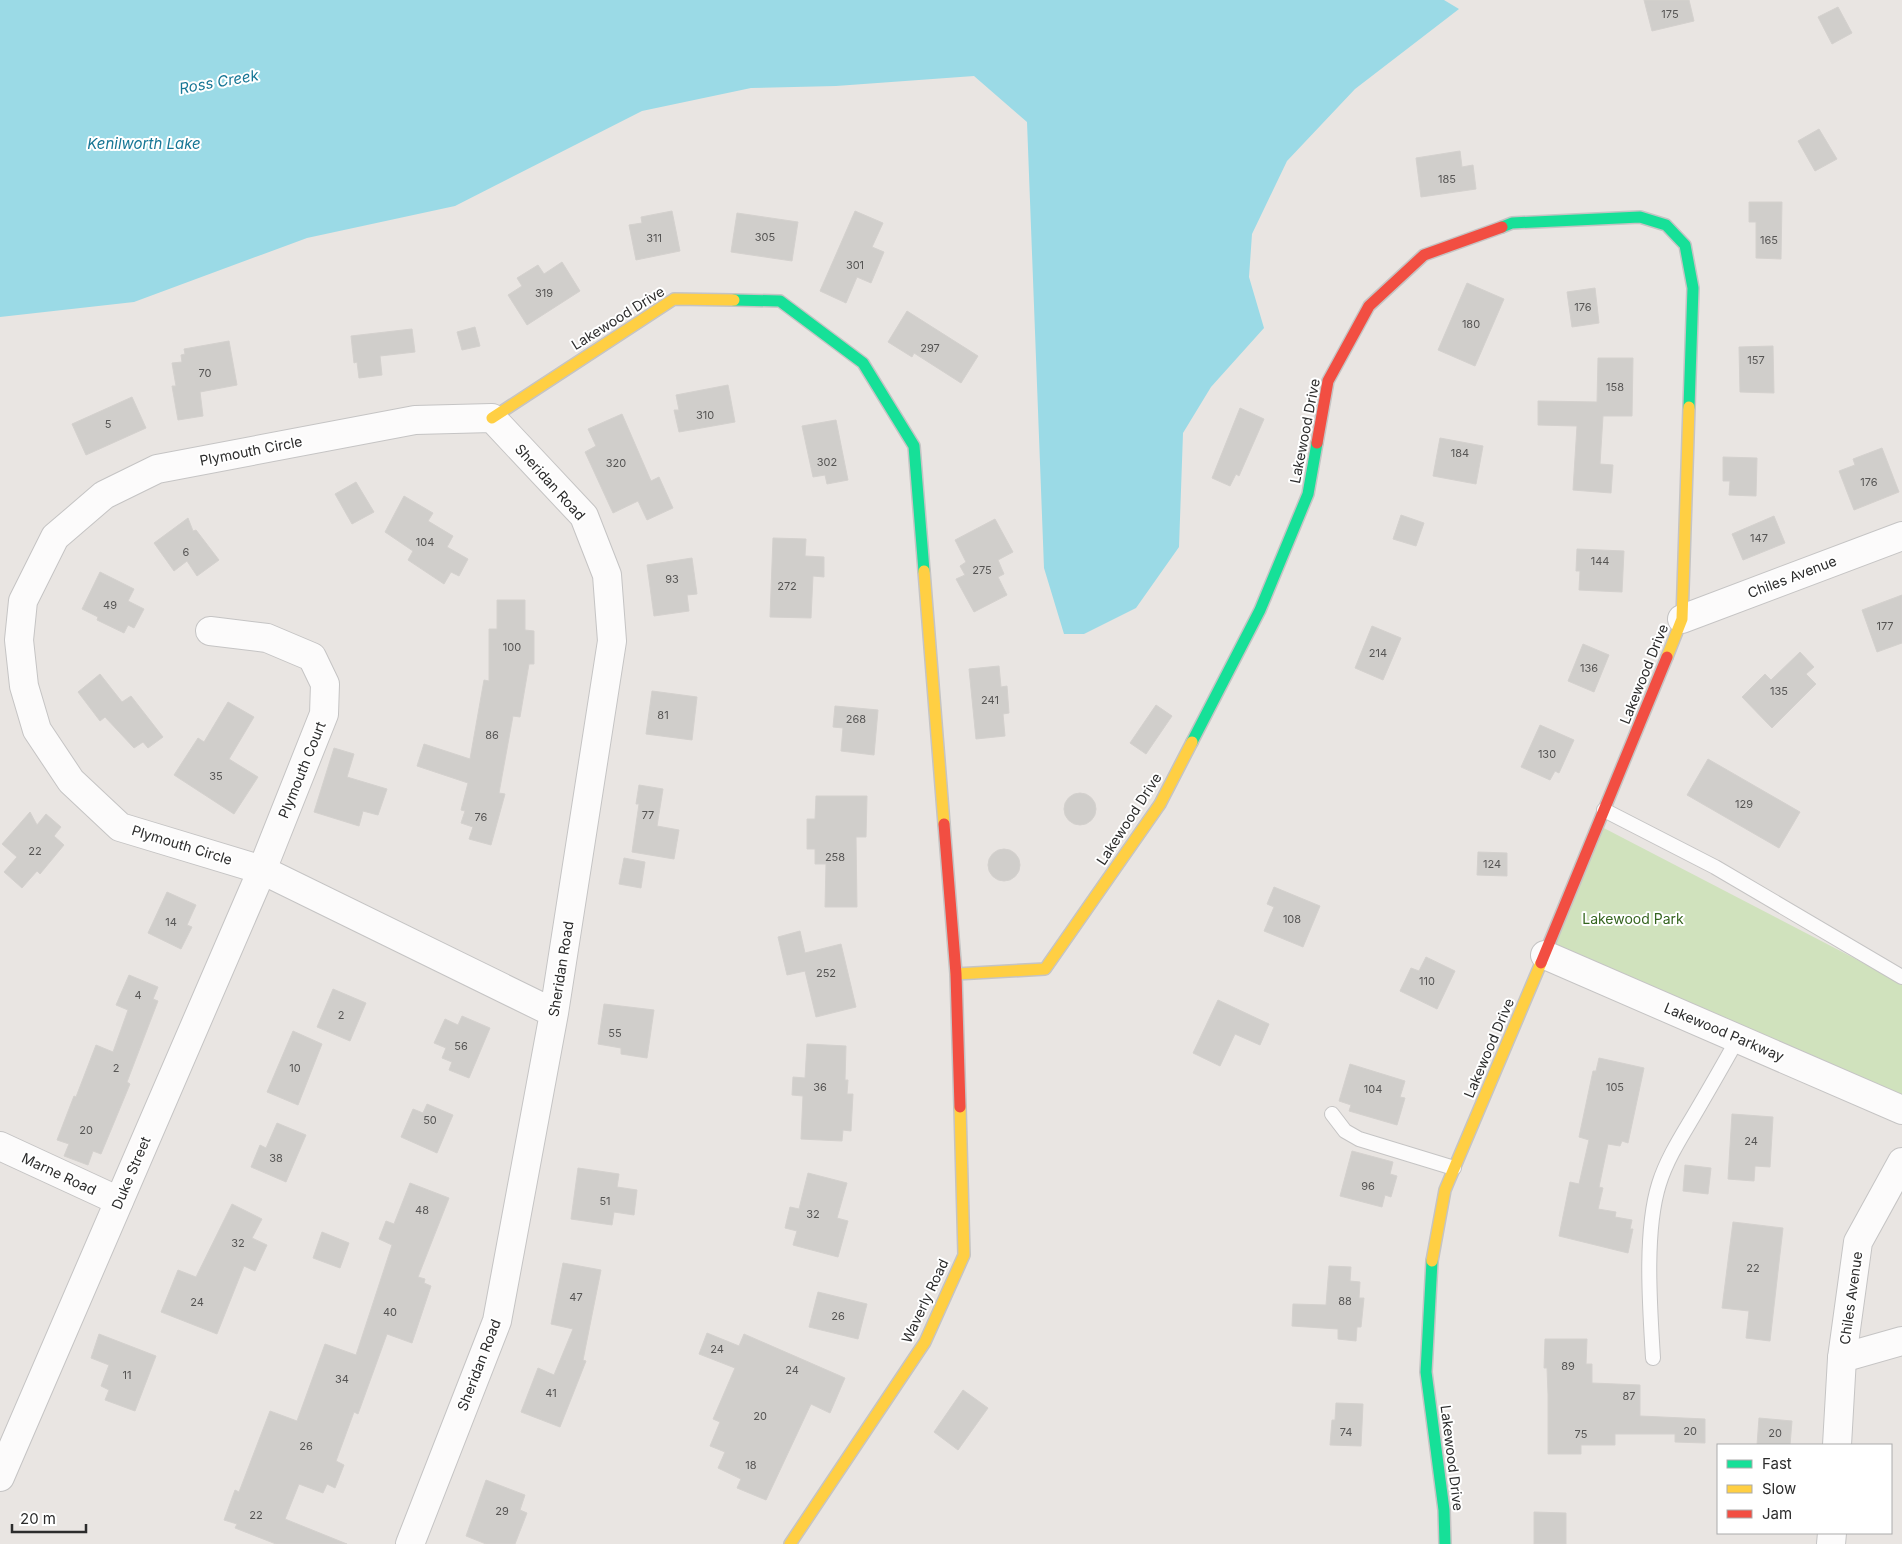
<svg xmlns="http://www.w3.org/2000/svg" width="1902" height="1544" viewBox="0 0 1902 1544" font-family="Inter,sans-serif">
	<rect width="100%" height="100%" fill="#e9e5e2"/>
	<!-- green -->
	<path fill="#d0e2bd" d="M1598 825 1902 983V1110L1545 955Z"/>
	<!-- water -->
	<path fill="#9bdae6" d="M0 0H1444L1459 9 1355 89 1287 161 1252 234 1249 277 1264 328 1211 387 1183 433 1179 547 1136 608 1084 634H1064L1044 568 1027 122 974 76 836 86 751 88 642 111 455 206 307 238 134 302 0 317Z"/>
	<!-- building -->
	<g fill="#d0cecb" stroke="#d4d1ce">
		<path d="M1644 0H1689L1694 21 1652 31Z"/>
		<path d="M1838 7 1852 33 1832 44 1818 17Z"/>
		<path d="M1819 129 1837 159 1815 171 1798 141Z"/>
		<path d="M1460 151 1462 167 1473 165 1476 189 1421 197 1416 158Z"/>
		<path d="M1749 202H1782L1781 259 1756 258V222H1749Z"/>
		<path d="M672 211 680 251 636 260 629 225 642 223 641 217Z"/>
		<path d="M855 211 883 223 872 247 884 252 871 283 857 277 846 303 820 291Z"/>
		<path d="M737 213 798 222 792 261 731 252Z"/>
		<path d="M562 262 580 291 527 325 508 295 522 286 517 278 538 265 544 274Z"/>
		<path d="M1467 283 1504 299 1475 366 1438 350Z"/>
		<path d="M1595 288 1599 323 1572 327 1567 292Z"/>
		<path d="M907 311 978 356 961 383 914 353 912 357 888 342Z"/>
		<path d="M475 327 480 346 462 350 457 332Z"/>
		<path d="M412 329 415 352 380 356 382 375 359 378 357 362 354 363 351 336Z"/>
		<path d="M229 341 237 385 200 392 203 416 178 420 172 386H176L172 363 182 362 181 355 185 354 184 349Z"/>
		<path d="M1773 346 1774 393 1740 392 1739 347Z"/>
		<path d="M1598 358H1633L1632 416H1603L1600 464 1613 465 1611 493 1573 490 1577 426 1538 425V401L1597 402Z"/>
		<path d="M728 385 735 422 679 432 674 410H679L676 395Z"/>
		<path d="M132 397 146 428 86 455 72 424Z"/>
		<path d="M1240 408 1264 419 1239 476 1236 474 1230 486 1212 478Z"/>
		<path d="M622 414 651 481 659 477 673 508 647 520 638 501 613 513 585 452 596 446 588 429Z"/>
		<path d="M836 420 848 480 827 484 825 475 813 477 802 426Z"/>
		<path d="M1440 438 1483 446 1476 484 1433 476Z"/>
		<path d="M1882 448 1899 492 1854 510 1839 471 1855 465 1853 459Z"/>
		<path d="M1723 457 1757 458 1756 496 1729 495 1730 481H1723Z"/>
		<path d="M356 482 374 512 352 524 335 494Z"/>
		<path d="M404 496 433 513 428 521 453 536 447 547 468 559 459 576 451 572 444 584 408 560 413 551 385 532Z"/>
		<path d="M1401 515 1424 523 1416 546 1393 539Z"/>
		<path d="M1774 516 1785 543 1743 560 1732 534Z"/>
		<path d="M188 518 193 531 196 530 219 560 197 576 187 561 174 571 154 543Z"/>
		<path d="M995 519 1013 552 998 560 1004 574 998 577 1007 595 974 612 956 579 965 575 960 566 966 562 955 540Z"/>
		<path d="M773 538 806 539 805 556 824 557V577L813 576 811 618 770 617Z"/>
		<path d="M1577 549 1624 551 1622 592 1579 590 1580 571H1576Z"/>
		<path d="M692 558 697 594 687 595 689 611 654 616 647 565Z"/>
		<path d="M100 572 134 589 128 601 144 609 134 628 128 625 124 633 97 620 98 617 82 609Z"/>
		<path d="M1902 595V643L1877 652 1862 610Z"/>
		<path d="M497 600H525V630L534 631V664H529L520 717 513 716 499 793 505 794 491 845 469 839 473 827 461 823 465 811 461 810 468 783 417 766 424 744 470 759 484 680 489 681V629H497Z"/>
		<path d="M1372 626 1401 638 1383 680 1355 668Z"/>
		<path d="M1583 644 1609 655 1594 692 1568 681Z"/>
		<path d="M1800 652 1814 667 1806 674 1816 684 1772 728 1742 697 1765 674 1771 680Z"/>
		<path d="M999 666 1001 687 1007 686 1009 713 1003 714 1005 736 976 739 969 669Z"/>
		<path d="M100 674 122 702 131 696 163 737 148 748 143 742 134 748 105 717 100 721 78 692Z"/>
		<path d="M652 691 697 697 692 740 646 734Z"/>
		<path d="M228 702 254 717 229 759 258 777 234 814 174 775 198 738 204 742Z"/>
		<path d="M1156 705 1172 716 1146 754 1130 743Z"/>
		<path d="M835 706 878 710 874 755 841 751 843 728 833 727Z"/>
		<path d="M1540 725 1574 740 1559 773 1555 771 1550 780 1521 767Z"/>
		<path d="M334 748 354 754 347 777 387 789 378 815 363 811 359 826 314 812Z"/>
		<path d="M1708 759 1800 812 1779 848 1687 795Z"/>
		<path d="M639 785 663 789 657 826 679 830 674 859 632 852 639 804H636Z"/>
		<circle cx="1080" cy="809" r="16"/>
		<path d="M816 796H867L866 837H856L857 907H825L826 864H815V849H807V819H815Z"/>
		<path d="M30 812 37 825 46 814 61 827 54 836 64 845 40 874 37 871 22 888 4 872 17 857 2 844Z"/>
		<circle cx="1004" cy="865" r="16"/>
		<path d="M1478 852 1507 853V876L1477 875Z"/>
		<path d="M624 858 645 862 641 888 619 884Z"/>
		<path d="M1274 887 1320 906 1303 947 1264 931 1274 907 1267 904Z"/>
		<path d="M167 892 196 905 187 925 192 927 181 949 148 933Z"/>
		<path d="M800 931 805 953 841 944 856 1007 816 1017 805 971 787 975 778 937Z"/>
		<path d="M1426 957 1455 971 1437 1009 1400 991 1411 968 1419 971Z"/>
		<path d="M129 975 158 987 153 999 158 1001 127 1082 130 1084 101 1154 93 1151 88 1165 64 1156 69 1144 57 1140 74 1096 76 1097 96 1045 113 1052 128 1010 116 1005Z"/>
		<path d="M333 989 366 1003 350 1041 317 1027Z"/>
		<path d="M1218 1000 1269 1024 1260 1045 1235 1034 1220 1066 1193 1053Z"/>
		<path d="M604 1004 654 1010 647 1058 621 1054V1048L598 1044Z"/>
		<path d="M462 1016 490 1028 469 1078 449 1070 452 1062 442 1058 446 1048 434 1043 445 1019 458 1025Z"/>
		<path d="M293 1031 322 1044 298 1105 267 1092Z"/>
		<path d="M807 1044 846 1046 845 1080H848L847 1094H853L851 1131 843 1130 842 1141 801 1139 803 1096 792 1095 793 1077 805 1078Z"/>
		<path d="M1599 1058 1644 1068 1628 1143 1622 1141 1620 1146 1608 1144 1599 1187 1603 1188 1598 1209 1616 1212 1615 1217 1632 1220 1630 1229H1633L1628 1253 1559 1236 1570 1182 1579 1184 1589 1140 1579 1137 1593 1071H1596Z"/>
		<path d="M1350 1064 1405 1081 1400 1097 1405 1098 1397 1125 1349 1111 1351 1105 1339 1101Z"/>
		<path d="M427 1104 453 1115 437 1153 401 1137 413 1109 423 1113Z"/>
		<path d="M1732 1114 1773 1117 1770 1167 1755 1166 1754 1181 1728 1179Z"/>
		<path d="M277 1123 306 1135 286 1182 251 1167 260 1145 266 1148Z"/>
		<path d="M1352 1151 1393 1162 1390 1174 1397 1176 1391 1197 1385 1195 1382 1207 1340 1196Z"/>
		<path d="M1685 1165 1711 1168 1708 1194 1683 1191Z"/>
		<path d="M578 1168 619 1174 617 1187 637 1190 634 1215 614 1212 612 1225 571 1219Z"/>
		<path d="M808 1173 847 1183 837 1218 848 1221 838 1257 793 1245 797 1231 785 1228 790 1207 799 1209Z"/>
		<path d="M410 1183 449 1198 418 1277 425 1279 424 1283 431 1286 412 1343 387 1334 358 1414 354 1412 336 1461 344 1465 335 1488 327 1484 323 1493 299 1484 285 1519 347 1544H276L235 1528 237 1524 224 1520 235 1490 239 1492 270 1411 297 1421 325 1344 356 1355 392 1245 379 1239 386 1221 394 1224Z"/>
		<path d="M232 1204 262 1219 252 1238 267 1245 255 1271 244 1266 217 1334 161 1312 178 1270 196 1277Z"/>
		<path d="M1733 1222 1783 1228 1770 1341 1746 1338 1749 1311 1722 1308Z"/>
		<path d="M322 1232 349 1243 340 1268 313 1258Z"/>
		<path d="M563 1263 601 1270 583 1360 586 1361 560 1427 521 1412 538 1368 554 1375 573 1329 551 1324Z"/>
		<path d="M1329 1266 1351 1267 1350 1281 1360 1282 1359 1298H1364L1361 1327H1357L1356 1341 1338 1339V1329L1292 1326 1293 1304 1326 1305Z"/>
		<path d="M818 1292 867 1304 858 1339 809 1327Z"/>
		<path d="M707 1333 739 1346 744 1334 845 1378 830 1413 811 1404 766 1500 737 1488 741 1479 718 1468 725 1452 710 1446 720 1422 713 1419 735 1368 699 1354Z"/>
		<path d="M99 1334 156 1356 135 1411 105 1400 109 1390 101 1386 109 1365 91 1358Z"/>
		<path d="M1545 1339H1587L1586 1364H1592V1383L1640 1385V1416L1705 1419V1443L1675 1442V1434H1615V1445H1581V1454H1548V1394L1547 1368H1544Z"/>
		<path d="M963 1390 988 1408 958 1450 934 1432Z"/>
		<path d="M1336 1403 1363 1404 1361 1446 1330 1445 1332 1420H1335Z"/>
		<path d="M1759 1418 1792 1421 1790 1445H1757Z"/>
		<path d="M486 1480 525 1495 520 1510 527 1513 515 1544H486L466 1536Z"/>
		<path d="M1534 1512 1566 1513V1544H1534Z"/>
	</g>
	<g fill="none" stroke-linecap="round" stroke-linejoin="round">
		<defs>
			<g id="lane">
				<path d="M1604 810 1715 867 1902 977"/>
				<path d="M1332 1114 1345 1131 1359 1139 1454 1168"/>
				<path d="M1653 1358C1650 1308 1644 1232 1659 1184 1667 1158 1683 1134 1697 1110 1711 1086 1725 1062 1738 1038"/>
			</g>
			<g id="street">
				<path d="M1682 619 1902 536"/>
				<path d="M1545 955 1902 1110"/>
				<path d="M0 1146 119 1201"/>
				<path d="M1842 1358 1902 1341"/>
				<path d="M1837 1445 1842 1358 1858 1242 1902 1162"/>
				<path d="M0 1477 262 870 324 714 325 684 312 657 267 638 210 631"/>
				<path d="M410 1544 497 1321 554 1013 612 641 607 575 584 516 492 418 415 420 157 469 104 495 55 537 23 601 19 640 24 686 37 730 71 781 120 827 262 870 554 1013"/>
				<path d="M1831 1544 1832 1533"/>
			</g>
			<g id="fast">
				<path d="M1502 227 1512 223 1640 217 1666 225 1685 245 1693 288 1689 407"/>
				<path d="M734 300 780 301 863 363 914 446 924 571"/>
				<path d="M1192 742 1260 610 1308 494 1317 443"/>
				<path d="M1432 1261 1426 1372 1444 1510 1445 1544"/>
			</g>
			<g id="slow">
				<path d="M492 418 674 299 734 300"/>
				<path d="M924 571 944 824"/>
				<path d="M1667 657 1682 619 1689 407"/>
				<path d="M956 974 1045 969 1160 804 1192 742"/>
				<path d="M1432 1261 1445 1190 1541 963"/>
				<path d="M790 1544 925 1342 964 1255 960 1107"/>
			</g>
			<g id="jam">
				<path d="M1317 443 1328 381 1369 306 1424 255 1502 227"/>
				<path d="M944 824 956 974 960 1107"/>
				<path d="M1541 963 1667 657"/>
			</g>
		</defs>
		<!-- lane casing -->
		<use href="#lane" stroke="#c5c4c4" stroke-width="16"/>
		<!-- street casing -->
		<use href="#street" stroke="#c5c4c4" stroke-width="30"/>
		<!-- fast casing -->
		<use href="#fast" stroke="#c5c4c4" stroke-width="14"/>
		<!-- slow casing -->
		<use href="#slow" stroke="#c5c4c4" stroke-width="14"/>
		<!-- jam casing -->
		<use href="#jam" stroke="#c5c4c4" stroke-width="14"/>
		<!-- lane -->
		<use href="#lane" stroke="#fcfbfb" stroke-width="14"/>
		<!-- street -->
		<use href="#street" stroke="#fcfbfb" stroke-width="28"/>
		<!-- fast -->
		<use href="#fast" stroke="#16e098" stroke-width="11"/>
		<!-- slow -->
		<use href="#slow" stroke="#ffcf43" stroke-width="11"/>
		<!-- jam -->
		<use href="#jam" stroke="#f24e42" stroke-width="11"/>
	</g>
	<g text-anchor="middle" stroke-width="4" stroke-linejoin="round" paint-order="stroke">
		<!-- number labels -->
		<g font-size="11" fill="#565554">
			<text x="1670" y="18">175</text>
			<text x="1447" y="183">185</text>
			<text x="765" y="241">305</text>
			<text x="654" y="242">311</text>
			<text x="1769" y="244">165</text>
			<text x="855" y="269">301</text>
			<text x="544" y="297">319</text>
			<text x="1583" y="311">176</text>
			<text x="1471" y="328">180</text>
			<text x="930" y="352">297</text>
			<text x="1756" y="364">157</text>
			<text x="205" y="377">70</text>
			<text x="1615" y="391">158</text>
			<text x="705" y="419">310</text>
			<text x="108" y="428">5</text>
			<text x="1460" y="457">184</text>
			<text x="827" y="466">302</text>
			<text x="616" y="467">320</text>
			<text x="1869" y="486">176</text>
			<text x="1759" y="542">147</text>
			<text x="425" y="546">104</text>
			<text x="186" y="556">6</text>
			<text x="1600" y="565">144</text>
			<text x="982" y="574">275</text>
			<text x="672" y="583">93</text>
			<text x="787" y="590">272</text>
			<text x="110" y="609">49</text>
			<text x="1885" y="630">177</text>
			<text x="512" y="651">100</text>
			<text x="1378" y="657">214</text>
			<text x="1589" y="672">136</text>
			<text x="1779" y="695">135</text>
			<text x="990" y="704">241</text>
			<text x="663" y="719">81</text>
			<text x="856" y="723">268</text>
			<text x="492" y="739">86</text>
			<text x="1547" y="758">130</text>
			<text x="216" y="780">35</text>
			<text x="1744" y="808">129</text>
			<text x="648" y="819">77</text>
			<text x="481" y="821">76</text>
			<text x="35" y="855">22</text>
			<text x="835" y="861">258</text>
			<text x="1492" y="868">124</text>
			<text x="1292" y="923">108</text>
			<text x="171" y="926">14</text>
			<text x="826" y="977">252</text>
			<text x="1427" y="985">110</text>
			<text x="138" y="999">4</text>
			<text x="341" y="1019">2</text>
			<text x="615" y="1037">55</text>
			<text x="461" y="1050">56</text>
			<text x="116" y="1072">2</text>
			<text x="295" y="1072">10</text>
			<text x="820" y="1091">36</text>
			<text x="1615" y="1091">105</text>
			<text x="1373" y="1093">104</text>
			<text x="430" y="1124">50</text>
			<text x="86" y="1134">20</text>
			<text x="1751" y="1145">24</text>
			<text x="276" y="1162">38</text>
			<text x="1368" y="1190">96</text>
			<text x="605" y="1205">51</text>
			<text x="422" y="1214">48</text>
			<text x="813" y="1218">32</text>
			<text x="238" y="1247">32</text>
			<text x="1753" y="1272">22</text>
			<text x="576" y="1301">47</text>
			<text x="1345" y="1305">88</text>
			<text x="197" y="1306">24</text>
			<text x="390" y="1316">40</text>
			<text x="838" y="1320">26</text>
			<text x="717" y="1353">24</text>
			<text x="1568" y="1370">89</text>
			<text x="792" y="1374">24</text>
			<text x="127" y="1379">11</text>
			<text x="342" y="1383">34</text>
			<text x="551" y="1397">41</text>
			<text x="1629" y="1400">87</text>
			<text x="760" y="1420">20</text>
			<text x="1690" y="1435">20</text>
			<text x="1346" y="1436">74</text>
			<text x="1775" y="1437">20</text>
			<text x="1581" y="1438">75</text>
			<text x="306" y="1450">26</text>
			<text x="751" y="1469">18</text>
			<text x="502" y="1515">29</text>
			<text x="256" y="1519">22</text>
		</g>
		<!-- street labels -->
		<g font-size="14" fill="#2c2c2c" stroke="#fff">
			<text transform="translate(618 318) rotate(-32)" y="5">Lakewood Drive</text>
			<text transform="translate(1305 431) rotate(-79)" y="5">Lakewood Drive</text>
			<text transform="translate(251 451) rotate(-11)" y="5">Plymouth Circle</text>
			<text transform="translate(550 482) rotate(48)" y="5">Sheridan Road</text>
			<text transform="translate(1792 577) rotate(-21)" y="5">Chiles Avenue</text>
			<text transform="translate(1644 674) rotate(-68)" y="5">Lakewood Drive</text>
			<text transform="translate(302 770) rotate(-68)" y="5">Plymouth Court</text>
			<text transform="translate(1129 819) rotate(-57)" y="5">Lakewood Drive</text>
			<text transform="translate(182 845) rotate(17)" y="5">Plymouth Circle</text>
			<text transform="translate(561 969) rotate(-81)" y="5">Sheridan Road</text>
			<text transform="translate(1724 1032) rotate(23)" y="5">Lakewood Parkway</text>
			<text transform="translate(1489 1048) rotate(-67)" y="5">Lakewood Drive</text>
			<text transform="translate(131 1173) rotate(-67)" y="5">Duke Street</text>
			<text transform="translate(59 1174) rotate(25)" y="5">Marne Road</text>
			<text transform="translate(1851 1298) rotate(-82)" y="5">Chiles Avenue</text>
			<text transform="translate(925 1301) rotate(-65)" y="5">Waverly Road</text>
			<text transform="translate(479 1365) rotate(-69)" y="5">Sheridan Road</text>
			<text transform="translate(1452 1458) rotate(83)" y="5">Lakewood Drive</text>
		</g>
		<!-- park labels -->
		<g font-size="14" fill="#35651f" stroke="#fff">
			<text x="1633" y="924">Lakewood Park</text>
		</g>
		<!-- water labels -->
		<g font-size="15" font-style="italic" fill="#167695" stroke="#fff">
			<text transform="translate(219 82) rotate(-10)" y="5">Ross Creek</text>
			<text x="144" y="149">Kenilworth Lake</text>
		</g>
	</g>
	<!-- legend -->
	<rect x="1717" y="1444" width="175" height="90" fill="#ffffff" stroke="#ababab"/>
	<rect x="1727" y="1460" width="25" height="8" fill="#16e098" stroke="#ababab"/>
	<text x="1762" y="1469" font-size="15" fill="#2c2c2c">Fast</text>
	<rect x="1727" y="1485" width="25" height="8" fill="#ffcf43" stroke="#ababab"/>
	<text x="1762" y="1494" font-size="15" fill="#2c2c2c">Slow</text>
	<rect x="1727" y="1510" width="25" height="8" fill="#f24e42" stroke="#ababab"/>
	<text x="1762" y="1519" font-size="15" fill="#2c2c2c">Jam</text>
	<!-- scale -->
	<path d="M12 1524v8h74v-8" fill="none" stroke="#2c2c2c" stroke-width="2.5"/>
	<text x="20" y="1524" font-size="15" fill="#2c2c2c" stroke="#ffffff" stroke-width="4" paint-order="stroke">20 m</text>
</svg>
